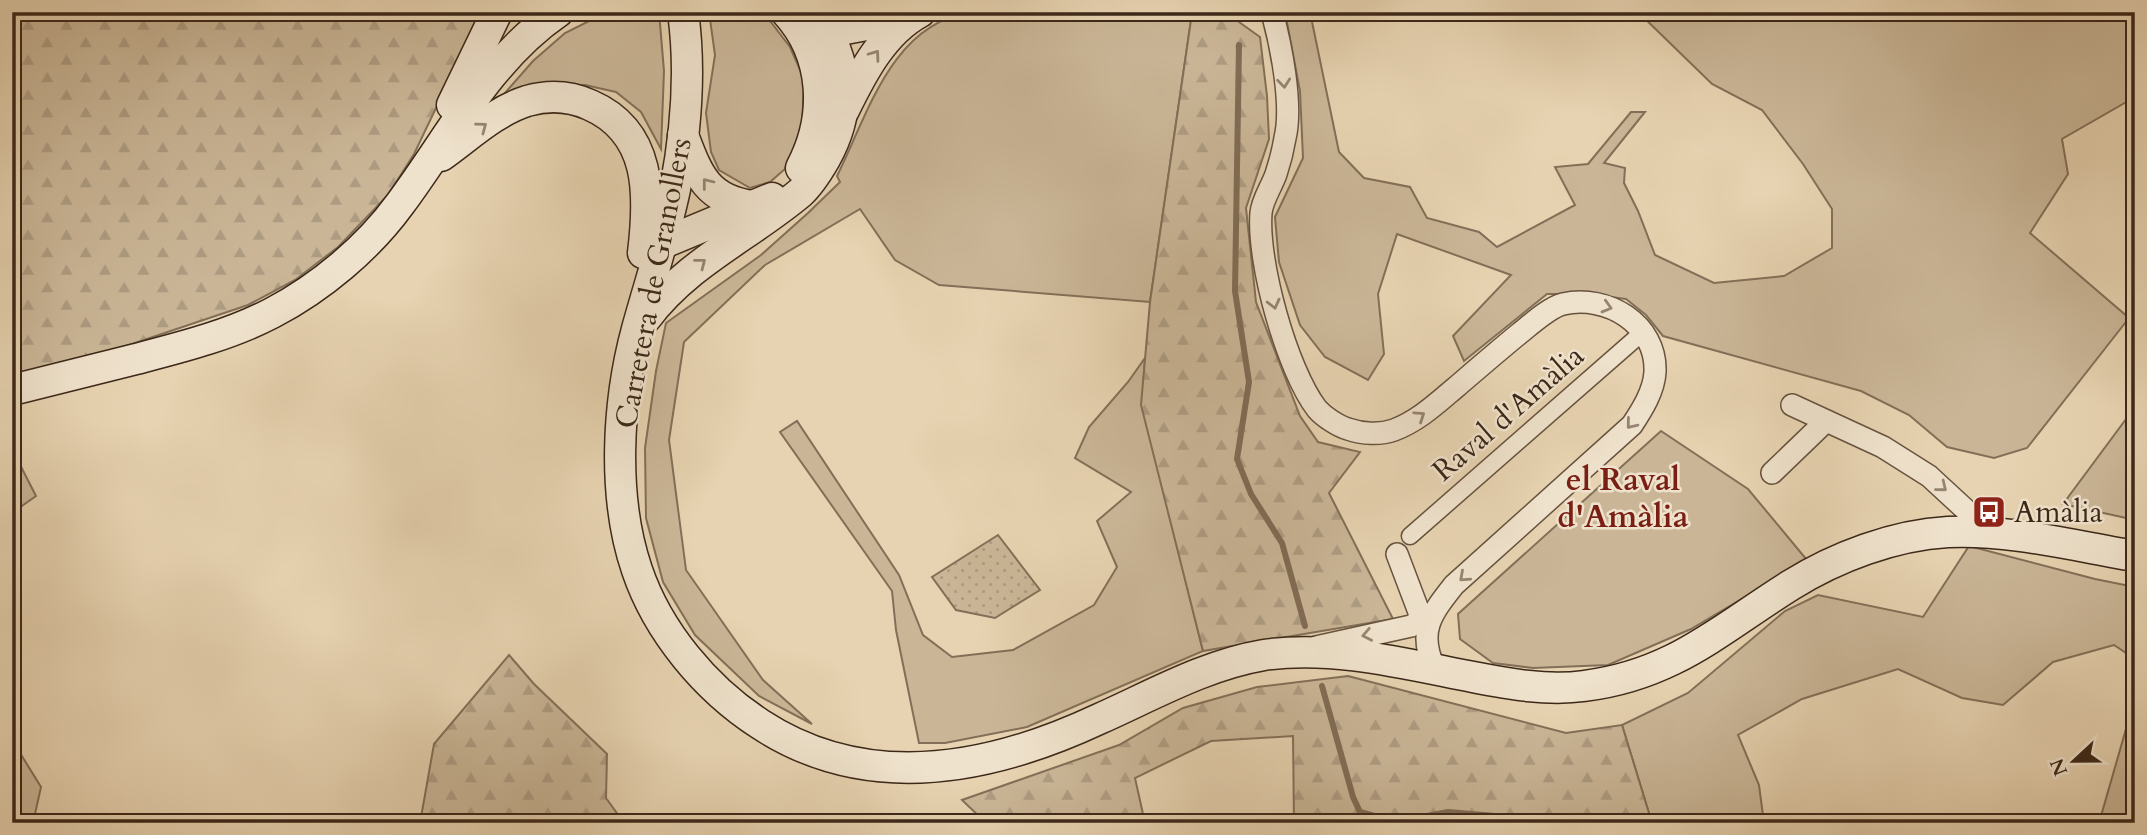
<svg xmlns="http://www.w3.org/2000/svg" width="2147" height="835" viewBox="0 0 2147 835" font-family="Cardo,serif">
	<defs>
		<pattern id="forest-firs" width="22" height="20" patternUnits="userSpaceOnUse" patternTransform="scale(1.75)"><rect width="22" height="20" fill="#cab697"/><path d="M5 1l3.5 6h-7zM16 11l3.5 6h-7z" fill="#ae9c82"/></pattern>
		<pattern id="garden-dots" width="8" height="8" patternUnits="userSpaceOnUse" patternTransform="scale(1.75)"><rect width="8" height="8" fill="#cab697"/><path d="M2 2h.1M6 6h.1" fill="none" stroke="#ae9c82" stroke-width="1.8" stroke-linecap="round"/></pattern>
	</defs>
	<rect width="100%" height="100%" fill="#e7d3b1"/>
	<filter id="stains"><feTurbulence type="fractalNoise" baseFrequency=".00286" numOctaves="4"/><feColorMatrix values="0 0 0 0 .2 0 0 0 0 .09 0 0 0 0 .02 0 0 0 .5 -.17"/></filter>
	<radialGradient id="worn" r=".72"><stop offset=".6" stop-color="#630" stop-opacity="0"/><stop offset="1" stop-color="#630" stop-opacity=".3"/></radialGradient>
	<!-- grass -->
	<g fill="#cab697" stroke="#836f58" stroke-width="2">
		<path d="M607 12H659L664 71 661 149 641 112 616 92 585 85 540 84 498 101 533 61 565 33Z"/>
		<path d="M709 12H759L767 17 790 47 804 79 802 128 785 169 770 182 750 188 719 170 711 152 706 113 715 55Z"/>
		<path d="M970 12H1036L1191 20 1150 302 939 285 895 260 860 209 765 265 684 342 669 440 686 570 763 680 812 724 759 696 695 635 663 582 646 518 645 448 656 371 666 323 761 255 808 213 840 182 837 176C868 114 891 25 970 12Z"/>
		<path d="M1285 12H1310L1339 152 1364 178 1410 187 1427 218 1479 232 1497 247 1575 205 1555 167 1588 164 1631 112H1645L1604 163 1625 168 1624 183 1638 211 1655 255 1714 283 1784 276 1832 248V209L1803 164 1762 110 1712 84 1638 12H2135V97L2062 139 2068 174 2030 233 2129 318 2027 448 1994 458 1947 447 1909 415 1861 391 1663 336 1646 315 1626 299 1587 294H1547L1464 361 1453 336 1511 275 1397 234 1378 294 1384 354 1368 380 1325 357 1300 325 1279 262 1275 217 1303 158 1300 91Z"/>
		<path d="M1145 358 1142 405 1203 651 1027 727 945 743H919L896 630 892 591 780 432 797 421 899 575 923 635 952 657 1013 650 1094 605 1117 567 1097 521 1131 492 1075 458 1089 427 1128 382Z"/>
		<path d="M2135 407V520L2063 504Z"/>
		<path d="M1661 431 1748 489 1807 560 1691 629 1608 665 1533 668 1493 663 1460 639 1458 614Z"/>
		<path d="M12 449 36 496 12 513Z"/>
		<path d="M1969 546 2095 579 2135 587V659L2114 645 2053 662 2003 705 1962 698 1898 669 1802 699 1738 735 1759 785 1764 823H1652L1622 725 1688 693 1785 611 1818 595 1923 617Z"/>
		<path d="M2135 718V823H2099L2128 722Z"/>
		<path d="M12 740 41 787 33 823H12Z"/>
	</g>
	<!-- forest -->
	<g fill="url(#forest-firs)" stroke="#836f58" stroke-width="2">
		<path d="M12 12H482L414 154 388 195 338 247 295 280 248 305 117 349 12 377Z"/>
		<path d="M1232 17 1260 37 1267 96 1269 139 1246 208 1256 302 1300 416 1318 442 1360 452 1329 493 1393 619 1203 651 1141 405 1150 302 1191 20Z"/>
		<path d="M509 655 534 684 607 754 606 798 624 823H420L434 744Z"/>
		<path d="M1348 676 1566 733 1622 725 1652 823H1294L1293 736 1211 741 1135 778 1145 823H986L962 800 1119 745 1183 708 1257 687Z"/>
	</g>
	<!-- garden -->
	<path fill="url(#garden-dots)" stroke="#836f58" stroke-width="2" d="M998 535 1040 590 995 618 956 610 932 577Z"/>
	<g fill="none" stroke-linecap="round" stroke-linejoin="round">
		<!-- stream -->
		<g stroke="#806c55" stroke-width="6">
			<path d="M1239 45 1235 291 1249 382 1237 459 1251 494 1282 543 1305 626"/>
			<path d="M1322 686 1353 797 1360 812 1396 822 1448 812 1507 817 1513 823"/>
		</g>
		<defs>
			<path id="pedestrian" d="M1410 536 1643 332"/>
			<g id="minor">
				<path d="M1272 12C1281 45 1293 105 1285 138 1283 150 1280 162 1276 174 1272 186 1262 200 1261 213 1257 262 1287 370 1317 409 1324 417 1338 426 1348 429 1362 434 1380 435 1394 430 1418 421 1436 404 1455 388 1476 370 1498 351 1520 333 1530 325 1550 307 1563 304 1607 294 1657 324 1655 372 1654 391 1642 410 1632 425L1454 585C1431 614 1417 632 1435 669"/>
				<path d="M1792 405 1883 447 1929 476 1967 511 1976 532"/>
				<path d="M1772 473 1826 421"/>
				<path d="M1397 554 1422 620"/>
				<path d="M1316 647 1411 626 1431 615"/>
			</g>
			<g id="secondary">
				<path d="M683 12C691 70 686 132 675 189 665 237 650 282 637 329 617 403 612 497 637 570 658 632 706 689 760 724 867 794 990 770 1099 719 1153 695 1205 665 1264 655 1333 645 1406 664 1473 677 1509 684 1547 691 1584 686 1673 675 1719 630 1791 585 1836 557 1894 535 1948 532 2008 529 2075 546 2135 556"/>
				<path d="M786 12C826 56 828 117 801 168"/>
				<path d="M812 24 829 32 909 17"/>
				<path d="M452 105 497 12"/>
				<path d="M844 110C862 73 883 32 920 12"/>
				<path d="M683 135C698 175 707 200 753 206"/>
				<path d="M441 156C468 137 495 111 527 101 548 95 570 96 590 105 652 132 650 195 643 253"/>
				<path d="M661 244 772 198"/>
				<path d="M646 318C687 263 749 236 800 193 810 184 818 171 825 159 854 107 848 61 816 12"/>
				<path d="M12 390C53 380 95 369 136 359 182 347 230 335 272 313 320 288 368 248 400 204 450 137 488 60 558 12"/>
			</g>
		</defs>
		<!-- pedestrian casing -->
		<use href="#pedestrian" stroke="#67533f" stroke-width="19"/>
		<!-- minor casing -->
		<use href="#minor" stroke="#67533f" stroke-width="24"/>
		<!-- secondary casing -->
		<use href="#secondary" stroke="#3c2819" stroke-width="33"/>
		<!-- pedestrian -->
		<use href="#pedestrian" stroke="#efe2cc" stroke-width="16"/>
		<!-- minor -->
		<use href="#minor" stroke="#efe2cc" stroke-width="21"/>
		<!-- secondary -->
		<use href="#secondary" stroke="#efe2cc" stroke-width="30"/>
	</g>
	<!-- one-way arrows -->
	<defs><path id="oneway-chevron" d="M-2-3.5L2.5 0L-2 3.5" fill="none" stroke-width="1.6" stroke-linecap="round" stroke-linejoin="round" transform="scale(1.75)"/></defs>
	<g stroke="#968572">
		<use href="#oneway-chevron" transform="translate(875 55) rotate(-54)"/>
		<use href="#oneway-chevron" transform="translate(1284 83) rotate(84)"/>
		<use href="#oneway-chevron" transform="translate(482 127) rotate(-37)"/>
		<use href="#oneway-chevron" transform="translate(707 183) rotate(-128)"/>
		<use href="#oneway-chevron" transform="translate(701 263) rotate(-38)"/>
		<use href="#oneway-chevron" transform="translate(1274 304) rotate(76)"/>
		<use href="#oneway-chevron" transform="translate(1607 307) rotate(16)"/>
		<use href="#oneway-chevron" transform="translate(1420 416) rotate(-34)"/>
		<use href="#oneway-chevron" transform="translate(1631 424) rotate(129)"/>
		<use href="#oneway-chevron" transform="translate(1942 487) rotate(39)"/>
		<use href="#oneway-chevron" transform="translate(1464 577) rotate(138)"/>
		<use href="#oneway-chevron" transform="translate(1367 635) rotate(169)"/>
	</g>
	<!-- icons -->
	<defs>
		<symbol id="bus-square" viewBox="-11 -11 22 22"><rect x="-9" y="-9" width="18" height="18" rx="4" fill="#8f2418" stroke="#efe2cc"/><path d="M-5-6H5V4H4V6H2V4H-2V6H-4V4H-5ZM-3.5-4V0h7V-4ZM-3.5 1.2v1.5H-2V1.2ZM2 1.2v1.5H3.5V1.2Z" fill="#fff"/></symbol>
	</defs>
	<g fill-rule="evenodd">
		<use href="#bus-square" x="1970" y="493" width="38" height="38"/>
	</g>
	<g text-anchor="middle" stroke-width="5" stroke-linejoin="round" paint-order="stroke">
		<!-- street labels -->
		<g font-size="30" fill="#3c2819" stroke="#efe2cc">
			<text transform="translate(653 283) rotate(-79)" y="10">Carretera de Granollers</text>
			<text transform="translate(1508 413) rotate(-41)" y="10">Raval d'Amàlia</text>
		</g>
		<!-- poi labels -->
		<g font-size="30" fill="#3c2819" stroke="#efe2cc" text-anchor="start">
			<text x="2014" y="522">Amàlia</text>
		</g>
		<!-- neighbourhood labels -->
		<g font-size="32" font-weight="bold" fill="#7a1f14" stroke="#efe2cc">
			<text x="1623" y="490">el Raval<tspan x="1623" dy="37">d'Amàlia</tspan></text>
		</g>
	</g>
	<!-- margin -->
	<rect width="2147" height="835" fill="none" stroke="#e7d3b1" stroke-width="42"/>
	<rect x="14" y="14" width="2119" height="807" fill="none" stroke="#3c2819" stroke-width="3.5"/>
	<rect x="21" y="21" width="2105" height="793" fill="none" stroke="#3c2819" stroke-width="2"/>
	<!-- north arrow -->
	<g transform="translate(2074 761) rotate(248)" stroke="#efe2cc" stroke-width="5" paint-order="stroke">
	<path d="M0-5L12 26L0 18L-12 26Z" fill="#3c2819"/>
	<text y="-10" font-size="19" font-weight="bold" text-anchor="middle" fill="#3c2819">N</text>
	</g>
	<rect width="100%" height="100%" filter="url(#stains)"/>
	<rect width="100%" height="100%" fill="url(#worn)"/>
</svg>
